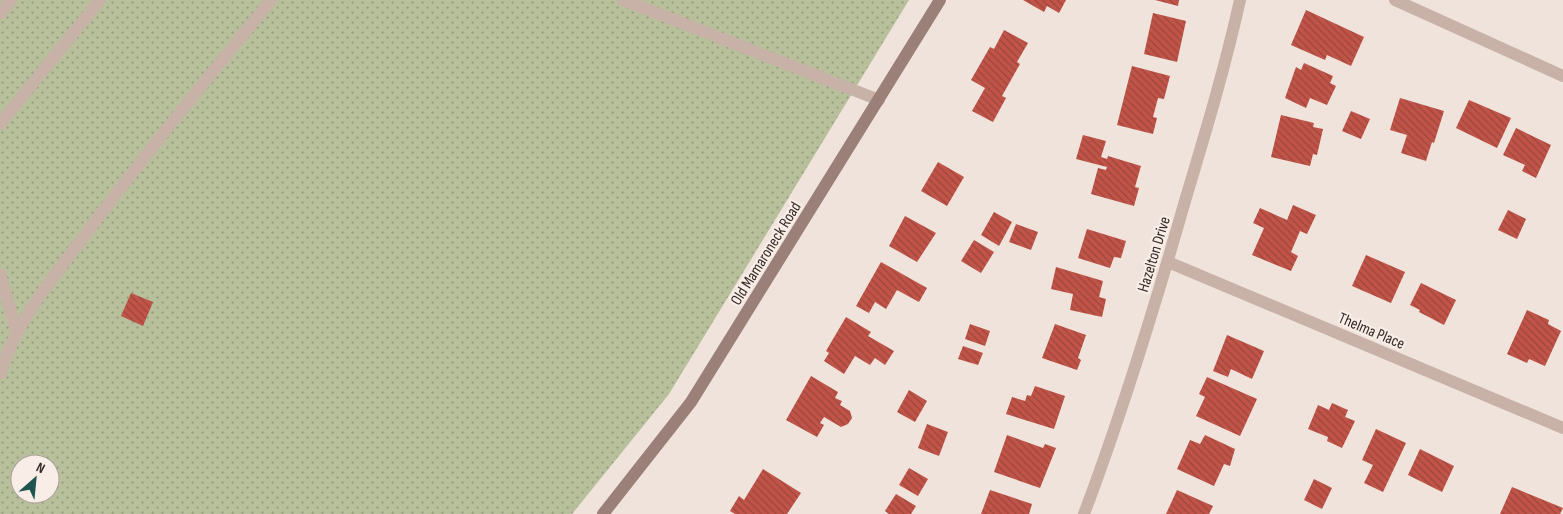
<svg xmlns="http://www.w3.org/2000/svg" width="1563" height="514" viewBox="0 0 1563 514" font-family="'Sofia Sans Condensed',sans-serif">
	<defs>
		<pattern id="grass-dots" width="8" height="8" patternUnits="userSpaceOnUse" patternTransform="scale(1.25)"><rect width="8" height="8" fill="#b8bf9b"/><path d="M2 2h.1M6 6h.1" fill="none" stroke="#969b7e" stroke-width="1.8" stroke-linecap="round"/></pattern>
		<pattern id="building-back-hatch" width="6" height="6" patternUnits="userSpaceOnUse" patternTransform="scale(1.25)"><rect width="6" height="6" fill="#c15448"/><path d="M-1 5l2 2M0 0l6 6M5-1l2 2" fill="none" stroke="#9e463c"/></pattern>
	</defs>
	<rect width="100%" height="100%" fill="#f0e3db"/>
	<!-- grass -->
	<path fill="url(#grass-dots)" fill-rule="evenodd" d="M0 0H909L669 394 572 514H0ZM20 464H50V494H20Z"/>
	<!-- building -->
	<g fill="url(#building-back-hatch)">
		<path d="M1023 0H1066L1059 13 1047 6 1044 12Z"/>
		<path d="M1155 0H1179L1178 6Z"/>
		<path d="M1306 10 1364 37 1351 66 1327 55 1325 60 1291 45Z"/>
		<path d="M1153 13 1186 21 1177 62 1144 54Z"/>
		<path d="M1004 30 1028 43 1017 62 1020 64 1002 96 1006 98 993 122 972 111 985 88 971 80 990 47 994 49Z"/>
		<path d="M1304 63 1333 76 1330 83 1336 86 1327 105 1310 98 1306 108 1285 98 1296 67 1301 70Z"/>
		<path d="M1132 66 1170 76 1164 99 1158 98 1153 117 1157 118 1153 134 1117 125Z"/>
		<path d="M1400 98 1444 111 1434 143 1432 142 1426 161 1401 153 1407 135 1390 130Z"/>
		<path d="M1469 100 1511 118 1497 148 1456 128Z"/>
		<path d="M1351 111 1370 119 1361 139 1342 131Z"/>
		<path d="M1281 115 1314 123 1313 127 1323 129 1317 155 1313 154 1310 166 1271 157Z"/>
		<path d="M1516 128 1551 145 1536 178 1522 171 1525 165 1503 155Z"/>
		<path d="M1083 135 1106 141 1101 157 1107 159 1108 156 1141 166 1135 187 1139 188 1134 206 1091 194 1098 168 1106 170 1107 167 1076 159Z"/>
		<path d="M938 162 964 177 947 206 921 191Z"/>
		<path d="M1293 205 1316 215 1307 234 1300 231 1291 252 1298 256 1291 271 1252 255 1264 228 1253 223 1260 208 1287 220Z"/>
		<path d="M1508 210 1526 219 1517 239 1498 230Z"/>
		<path d="M994 212 1012 222 999 246 981 235Z"/>
		<path d="M905 216 936 233 917 262 889 246Z"/>
		<path d="M1016 224 1038 232 1031 250 1009 242Z"/>
		<path d="M1087 229 1126 241 1121 258 1114 257 1110 268 1078 258Z"/>
		<path d="M974 240 994 252 981 273 961 261Z"/>
		<path d="M1366 255 1405 272 1391 303 1352 286Z"/>
		<path d="M881 262 927 288 919 302 897 290 886 309 875 302 869 313 856 306Z"/>
		<path d="M1056 267 1103 281 1099 297 1106 299 1102 317 1070 310 1073 294 1051 289Z"/>
		<path d="M1421 283 1456 300 1444 325 1419 312 1420 310 1410 305Z"/>
		<path d="M131 293 153 302 143 326 121 316Z"/>
		<path d="M1527 310 1549 320 1548 324 1561 331 1545 366 1529 359 1527 363 1507 354Z"/>
		<path d="M846 317 871 332 868 336 894 351 885 365 875 358 870 365 855 356 844 374 824 361 829 353 826 351Z"/>
		<path d="M970 324 990 331 985 346 965 339Z"/>
		<path d="M1055 324 1086 335 1078 358 1081 360 1077 370 1042 358Z"/>
		<path d="M1227 335 1264 351 1252 379 1231 369 1228 377 1213 371Z"/>
		<path d="M963 346 983 353 978 365 958 359Z"/>
		<path d="M811 376 838 392 835 398 842 401 840 405 850 411 852 418 848 424 841 427 824 417 820 423 824 425 817 437 786 420Z"/>
		<path d="M1207 377 1257 399 1240 436 1196 416 1205 397 1199 394Z"/>
		<path d="M1035 386 1065 396 1054 429 1006 414 1012 397 1025 401 1027 395 1031 396Z"/>
		<path d="M909 390 927 401 915 422 897 412Z"/>
		<path d="M1332 403 1348 410 1345 417 1355 421 1342 448 1327 441 1328 437 1308 429 1318 405 1329 410Z"/>
		<path d="M927 424 948 432 939 456 918 448Z"/>
		<path d="M1376 429 1406 443 1383 492 1364 483 1373 465 1362 460Z"/>
		<path d="M1007 435 1043 448 1045 444 1056 448 1040 488 994 472Z"/>
		<path d="M1205 435 1235 449 1230 466 1224 464 1214 486 1177 469 1190 440 1200 444Z"/>
		<path d="M1420 449 1454 466 1442 492 1408 475Z"/>
		<path d="M909 468 928 479 918 496 899 485Z"/>
		<path d="M763 469 801 493 787 514H735L730 511 739 496 744 500Z"/>
		<path d="M1314 479 1332 488 1322 509 1304 500Z"/>
		<path d="M1512 487 1563 508 1560 514H1500Z"/>
		<path d="M990 490 1032 504 1029 514H981Z"/>
		<path d="M1177 490 1213 506 1209 514H1166Z"/>
		<path d="M896 494 916 506 911 514H889L885 511Z"/>
	</g>
	<g fill="none" stroke-linecap="round" stroke-linejoin="round">
		<!-- lane -->
		<g stroke="#c8b1a7" stroke-width="12">
			<path d="M623 0 879 100"/>
			<path d="M0 14 11 0"/>
			<path d="M0 124 100 0"/>
			<path d="M0 274 17 333"/>
			<path d="M0 374C16 321 52 279 85 235 144 155 208 78 271 0"/>
		</g>
		<!-- street -->
		<g stroke="#c8b1a7" stroke-width="12">
			<path d="M1395 0 1563 76"/>
			<path d="M1168 262 1563 428"/>
			<path d="M1084 514C1123 411 1155 306 1185 201 1205 134 1225 68 1240 0"/>
		</g>
		<!-- secondary -->
		<path stroke="#9b8079" stroke-width="12" d="M603 514 691 402 940 0"/>
	</g>
	<g text-anchor="middle" stroke-width="4.5" stroke-linejoin="round" paint-order="stroke">
		<!-- street labels -->
		<g font-size="16" fill="#352a27" stroke="#f8eee7">
			<text transform="translate(765 253) rotate(-58)" y="6">Old Mamaroneck Road</text>
			<text transform="translate(1153 254) rotate(-73)" y="6">Hazelton Drive</text>
			<text transform="translate(1372 330) rotate(23)" y="6">Thelma Place</text>
		</g>
	</g>
	<!-- north arrow -->
	<g transform="translate(35 479) rotate(27)"><circle r="24" fill="#f8eee7" stroke="#aaa09a"/>
	<path d="M0-4L9 19L0 12L-9 19Z" fill="#1f5450"/>
	<text y="-8" font-size="14" font-weight="bold" text-anchor="middle" fill="#352a27">N</text>
	</g>
</svg>
